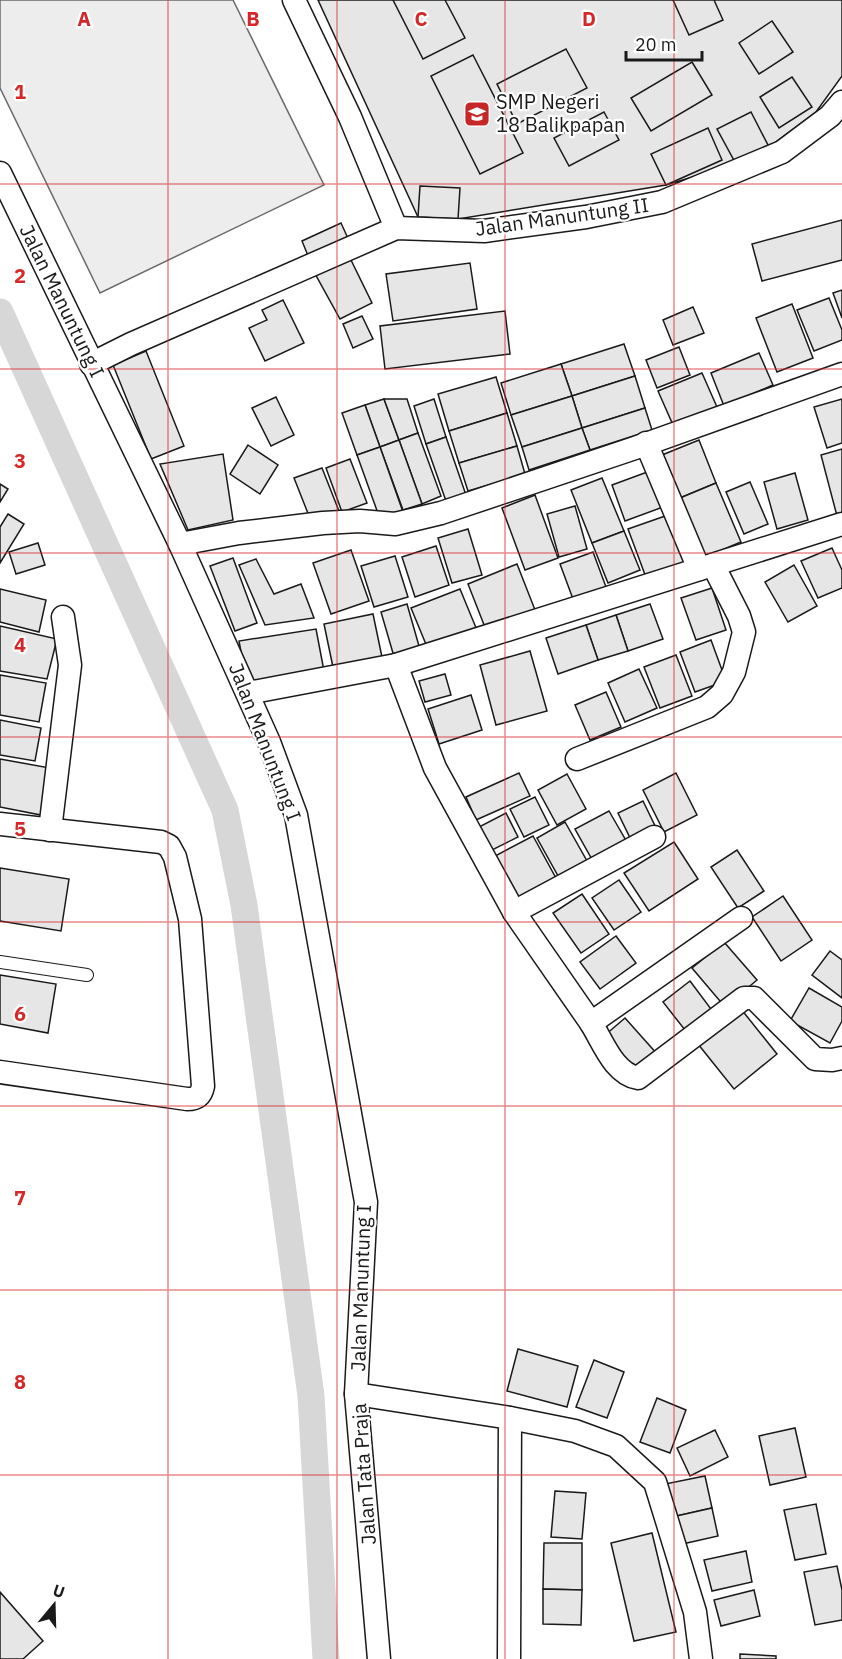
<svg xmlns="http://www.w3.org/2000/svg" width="842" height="1659" viewBox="0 0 842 1659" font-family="'IBM Plex Sans',sans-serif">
	<rect width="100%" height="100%" fill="#fff"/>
	<!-- built -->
	<path fill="#ededed" stroke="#6a6a6a" stroke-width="1.5" d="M0 0H233L324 185 100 293 0 88Z"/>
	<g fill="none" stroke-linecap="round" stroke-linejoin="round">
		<!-- canal -->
		<path stroke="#d7d7d7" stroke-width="27" d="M0 312 225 810 244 905 311 1396 326 1659"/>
	</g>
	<!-- building -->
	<g fill="#e6e6e6" stroke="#1a1a1a" stroke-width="1.5">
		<path d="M318 0H842V76L816 112 769 147 736 164 666 185 458 219 418 217Z"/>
		<path d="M393 0H445L465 38 423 59Z"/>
		<path d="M673 0H714L723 20 689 35Z"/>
		<path d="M772 21 793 52 759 74 739 43Z"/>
		<path d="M566 49 587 88 517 124 497 84Z"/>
		<path d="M473 55 523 153 480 174 431 76Z"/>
		<path d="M692 62 712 95 651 131 631 98Z"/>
		<path d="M792 77 812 107 779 128 760 97Z"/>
		<path d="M604 112 619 140 569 166 554 138Z"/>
		<path d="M751 112 769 147 736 164 717 129Z"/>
		<path d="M708 128 722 160 666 185 651 154Z"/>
		<path d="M420 186 460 188 458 219 418 217Z"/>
		<path d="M842 220V260L762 281 752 244Z"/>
		<path d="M341 223 351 245 311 263 302 241Z"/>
		<path d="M348 254 372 303 340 319 313 270Z"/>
		<path d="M470 263 477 309 393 321 386 274Z"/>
		<path d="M842 290V318L833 293Z"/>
		<path d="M829 298 842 330V340L814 351 797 310Z"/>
		<path d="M283 300 304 343 265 361 249 328 267 320 262 310Z"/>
		<path d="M792 304 813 358 777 372 756 318Z"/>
		<path d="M693 307 704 333 673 345 663 320Z"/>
		<path d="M505 311 510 354 385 369 380 326Z"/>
		<path d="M362 316 373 339 353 348 343 324Z"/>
		<path d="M624 344 635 376 572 396 561 364Z"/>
		<path d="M679 347 690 375 657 388 646 360Z"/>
		<path d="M146 351 184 446 151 459 113 365Z"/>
		<path d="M759 353 773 385 724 406 711 373Z"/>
		<path d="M561 364 572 396 511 415 501 383Z"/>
		<path d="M702 373 717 407 673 425 658 391Z"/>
		<path d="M635 376 645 408 582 428 572 396Z"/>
		<path d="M496 377 507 413 449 431 438 394Z"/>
		<path d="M572 396 582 428 522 447 511 415Z"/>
		<path d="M276 397 294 435 271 446 252 408Z"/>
		<path d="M384 399 399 440 380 447 365 405Z"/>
		<path d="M384 399H407L418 433 399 440Z"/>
		<path d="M434 399 446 437 426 444 414 406Z"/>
		<path d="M842 399V443L827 448 814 407Z"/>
		<path d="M365 405 380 447 357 455 342 413Z"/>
		<path d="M645 408 652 430 590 450 582 428Z"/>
		<path d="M507 413 517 446 459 463 449 431Z"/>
		<path d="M582 428 590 450 529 470 522 447Z"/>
		<path d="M418 433 441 496 422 504 399 440Z"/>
		<path d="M446 437 466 495 446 501 426 444Z"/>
		<path d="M399 440 422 504 403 510 380 447Z"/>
		<path d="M699 440 716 483 680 498 662 455Z"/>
		<path d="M248 445 278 465 260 494 230 474Z"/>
		<path d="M517 446 525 474 468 491 459 463Z"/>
		<path d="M380 447 403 512 380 519 357 455Z"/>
		<path d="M842 449V514L837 516 821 455Z"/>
		<path d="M223 454 233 520 188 530 160 464Z"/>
		<path d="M350 459 367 503 342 512 326 468Z"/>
		<path d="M322 468 339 511 311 521 294 478Z"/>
		<path d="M650 471 663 507 625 521 612 485Z"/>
		<path d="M795 473 808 520 777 529 764 482Z"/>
		<path d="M602 478 624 531 592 543 571 490Z"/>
		<path d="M750 482 768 524 744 534 726 492Z"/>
		<path d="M716 483 741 542 705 557 680 498Z"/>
		<path d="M0 484 8 489 0 502Z"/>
		<path d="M535 495 558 558 525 570 502 508Z"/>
		<path d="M575 506 587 549 559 557 547 514Z"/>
		<path d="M8 514 24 524 0 563V527Z"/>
		<path d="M668 515 686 567 647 580 628 529Z"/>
		<path d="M468 529 482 575 452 583 438 538Z"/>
		<path d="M624 531 640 570 608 583 592 543Z"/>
		<path d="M38 543 45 565 16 574 9 552Z"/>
		<path d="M436 546 449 585 415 597 402 557Z"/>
		<path d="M832 548 842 570V588L818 598 801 561Z"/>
		<path d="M351 550 369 601 331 614 313 563Z"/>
		<path d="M593 552 609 595 576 607 560 564Z"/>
		<path d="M395 556 408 597 374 607 361 566Z"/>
		<path d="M233 558 257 623 235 631 210 566Z"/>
		<path d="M256 559 274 594 301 584 314 618 265 625 239 565Z"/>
		<path d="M517 564 537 615 488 635 468 584Z"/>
		<path d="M794 565 817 606 788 622 765 582Z"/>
		<path d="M712 588 726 630 696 640 681 598Z"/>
		<path d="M0 589 46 600 39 632 0 622Z"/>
		<path d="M460 589 479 635 430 654 411 608Z"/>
		<path d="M407 604 421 653 395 660 381 612Z"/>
		<path d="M650 604 663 639 628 651 616 615Z"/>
		<path d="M373 614 383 662 334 672 324 624Z"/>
		<path d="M616 615 628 651 598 660 586 625Z"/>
		<path d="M586 625 598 660 558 674 546 638Z"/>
		<path d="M0 626 57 639 47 679 0 671Z"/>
		<path d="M316 629 324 671 247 684 239 641Z"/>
		<path d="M711 640 726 681 695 692 680 652Z"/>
		<path d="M530 651 547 711 496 725 480 665Z"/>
		<path d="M676 655 692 696 660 708 644 667Z"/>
		<path d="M639 669 657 708 625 722 608 683Z"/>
		<path d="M445 674 451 695 425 702 419 681Z"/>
		<path d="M0 675 46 683 39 722 0 715Z"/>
		<path d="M606 692 621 727 590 740 575 705Z"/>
		<path d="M471 695 482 730 439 744 428 709Z"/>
		<path d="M0 720 41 728 35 761 0 755Z"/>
		<path d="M0 759 50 768 41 815 0 807Z"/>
		<path d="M519 773 530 796 476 820 466 797Z"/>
		<path d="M676 773 697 815 664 832 643 790Z"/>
		<path d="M567 774 586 809 557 825 538 790Z"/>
		<path d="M535 797 549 825 524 837 510 809Z"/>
		<path d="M643 801 658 832 633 844 618 813Z"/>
		<path d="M609 811 628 844 594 863 575 829Z"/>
		<path d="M506 813 518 837 488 852 477 828Z"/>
		<path d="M565 822 591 868 562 883 537 838Z"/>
		<path d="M533 836 557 880 518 900 495 856Z"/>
		<path d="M674 842 698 879 649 911 624 873Z"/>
		<path d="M737 850 764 891 738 908 711 867Z"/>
		<path d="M0 868 69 879 61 931 0 921Z"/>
		<path d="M619 880 641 912 614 930 592 898Z"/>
		<path d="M582 894 609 934 581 953 553 913Z"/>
		<path d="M783 896 812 940 781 961 752 917Z"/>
		<path d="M616 936 636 963 600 989 580 962Z"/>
		<path d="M724 942 757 980 725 1007 692 968Z"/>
		<path d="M830 951 842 960V998L812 975Z"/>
		<path d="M0 975 56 984 48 1033 0 1024Z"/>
		<path d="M690 981 711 1009 685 1030 663 1002Z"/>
		<path d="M809 988 842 1007V1021L830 1043 790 1021Z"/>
		<path d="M741 1009 777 1054 734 1089 698 1044Z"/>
		<path d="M625 1018 658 1055 637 1074 604 1036Z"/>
		<path d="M518 1349 578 1366 567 1407 507 1391Z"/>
		<path d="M594 1360 624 1372 607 1418 576 1407Z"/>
		<path d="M657 1398 686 1410 670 1453 640 1442Z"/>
		<path d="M795 1428 806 1477 770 1485 759 1436Z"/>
		<path d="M715 1430 728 1457 690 1476 677 1448Z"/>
		<path d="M705 1476 712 1508 672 1517 665 1484Z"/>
		<path d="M555 1491 586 1493 582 1539 551 1537Z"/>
		<path d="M816 1504 826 1554 795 1560 784 1510Z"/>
		<path d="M712 1508 718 1536 678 1545 672 1517Z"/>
		<path d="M652 1533 676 1632 634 1641 611 1543Z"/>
		<path d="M544 1543H582V1590L543 1589Z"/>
		<path d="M746 1551 752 1582 712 1591 704 1560Z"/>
		<path d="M837 1566 842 1590V1620L815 1625 804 1572Z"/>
		<path d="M543 1589 582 1590 581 1625 543 1624Z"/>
		<path d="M754 1590 760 1616 721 1626 714 1600Z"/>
		<path d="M0 1592 43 1641 23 1659H0Z"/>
		<path d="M740 1654 776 1656V1659H740Z"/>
	</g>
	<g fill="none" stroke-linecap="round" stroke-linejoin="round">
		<defs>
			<path id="lane" d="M0 962 87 975"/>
			<g id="street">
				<path d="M294 0 350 117 396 228"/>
				<path d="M0 173 180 544 269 742 296 815 366 1202 356 1394 379 1659"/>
				<path d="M91 364 131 344 396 228 484 231 586 217 662 202 782 152 830 116 842 102"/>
				<path d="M646 443 699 569"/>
				<path d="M180 544 239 533 323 523 360 521 395 524 441 513 635 448 842 374"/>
				<path d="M396 665 435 768 514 912 591 1023 741 918"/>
				<path d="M248 693 396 665 842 524"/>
				<path d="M577 759 707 707 722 694 734 672 744 632 739 616 713 565"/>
				<path d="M0 824 161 842 169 846 175 857 190 919 203 1086C201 1096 197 1099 187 1099L0 1072"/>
				<path d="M50 830 70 665 63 617"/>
				<path d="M514 912 654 837"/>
				<path d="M591 1023C603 1042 614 1074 638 1078L744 998H754L815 1059 832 1060 842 1058"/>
				<path d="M356 1394 510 1418 509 1659"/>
				<path d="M510 1418 575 1431 616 1446 655 1482 695 1612 701 1659"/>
			</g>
		</defs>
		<!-- lane casing -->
		<use href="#lane" stroke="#1a1a1a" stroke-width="14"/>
		<!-- street casing -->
		<use href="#street" stroke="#1a1a1a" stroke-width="25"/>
		<!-- lane -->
		<use href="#lane" stroke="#fff" stroke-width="12"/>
		<!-- street -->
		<use href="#street" stroke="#fff" stroke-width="22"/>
	</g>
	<!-- grid -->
	<path fill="none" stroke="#d62828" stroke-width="1.5" stroke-opacity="0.55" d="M168 0V1659M337 0V1659M505 0V1659M674 0V1659M0 184H842M0 369H842M0 553H842M0 737H842M0 922H842M0 1106H842M0 1290H842M0 1475H842"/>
	<!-- icons -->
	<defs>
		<symbol id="school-square" viewBox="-11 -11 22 22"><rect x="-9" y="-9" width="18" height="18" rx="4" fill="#c62828" stroke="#fff"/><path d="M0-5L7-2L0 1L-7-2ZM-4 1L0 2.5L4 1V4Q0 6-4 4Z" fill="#fff"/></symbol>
	</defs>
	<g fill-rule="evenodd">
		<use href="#school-square" x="462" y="99" width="30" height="30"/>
	</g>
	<g text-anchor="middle" stroke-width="4.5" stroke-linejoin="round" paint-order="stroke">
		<!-- poi labels -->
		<g font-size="20" fill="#1a1a1a" stroke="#fff" text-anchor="start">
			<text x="496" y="109">SMP Negeri<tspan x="496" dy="23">18 Balikpapan</tspan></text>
		</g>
		<!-- street labels -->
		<g font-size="20" fill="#1a1a1a" stroke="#fff">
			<text transform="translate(562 217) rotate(-8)" y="7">Jalan Manuntung II</text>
			<text transform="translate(62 301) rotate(64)" y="7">Jalan Manuntung I</text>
			<text transform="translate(265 742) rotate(69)" y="7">Jalan Manuntung I</text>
			<text transform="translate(361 1288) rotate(-88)" y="7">Jalan Manuntung I</text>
			<text transform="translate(364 1474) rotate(-94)" y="7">Jalan Tata Praja</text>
		</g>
	</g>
	<g font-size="20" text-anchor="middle" font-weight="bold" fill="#d62828" stroke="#fff" stroke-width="4.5" stroke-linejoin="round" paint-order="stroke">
		<text x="84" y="26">A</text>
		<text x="253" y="26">B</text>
		<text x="421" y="26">C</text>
		<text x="589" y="26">D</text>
		<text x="20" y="99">1</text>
		<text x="20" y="283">2</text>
		<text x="20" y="468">3</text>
		<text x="20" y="652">4</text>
		<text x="20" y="836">5</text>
		<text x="20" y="1021">6</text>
		<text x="20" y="1205">7</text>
		<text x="20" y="1389">8</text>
	</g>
	<!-- north arrow -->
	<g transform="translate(54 1605) rotate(19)" stroke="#ffffff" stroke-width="4.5" paint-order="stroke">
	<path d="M0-4.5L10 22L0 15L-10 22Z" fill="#1a1a1a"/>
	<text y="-9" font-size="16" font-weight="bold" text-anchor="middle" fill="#1a1a1a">U</text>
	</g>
	<!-- scale -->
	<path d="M626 51v9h76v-9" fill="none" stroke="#1a1a1a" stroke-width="3"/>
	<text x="635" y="51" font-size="18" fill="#1a1a1a" stroke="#ffffff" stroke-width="4.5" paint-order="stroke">20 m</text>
</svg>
